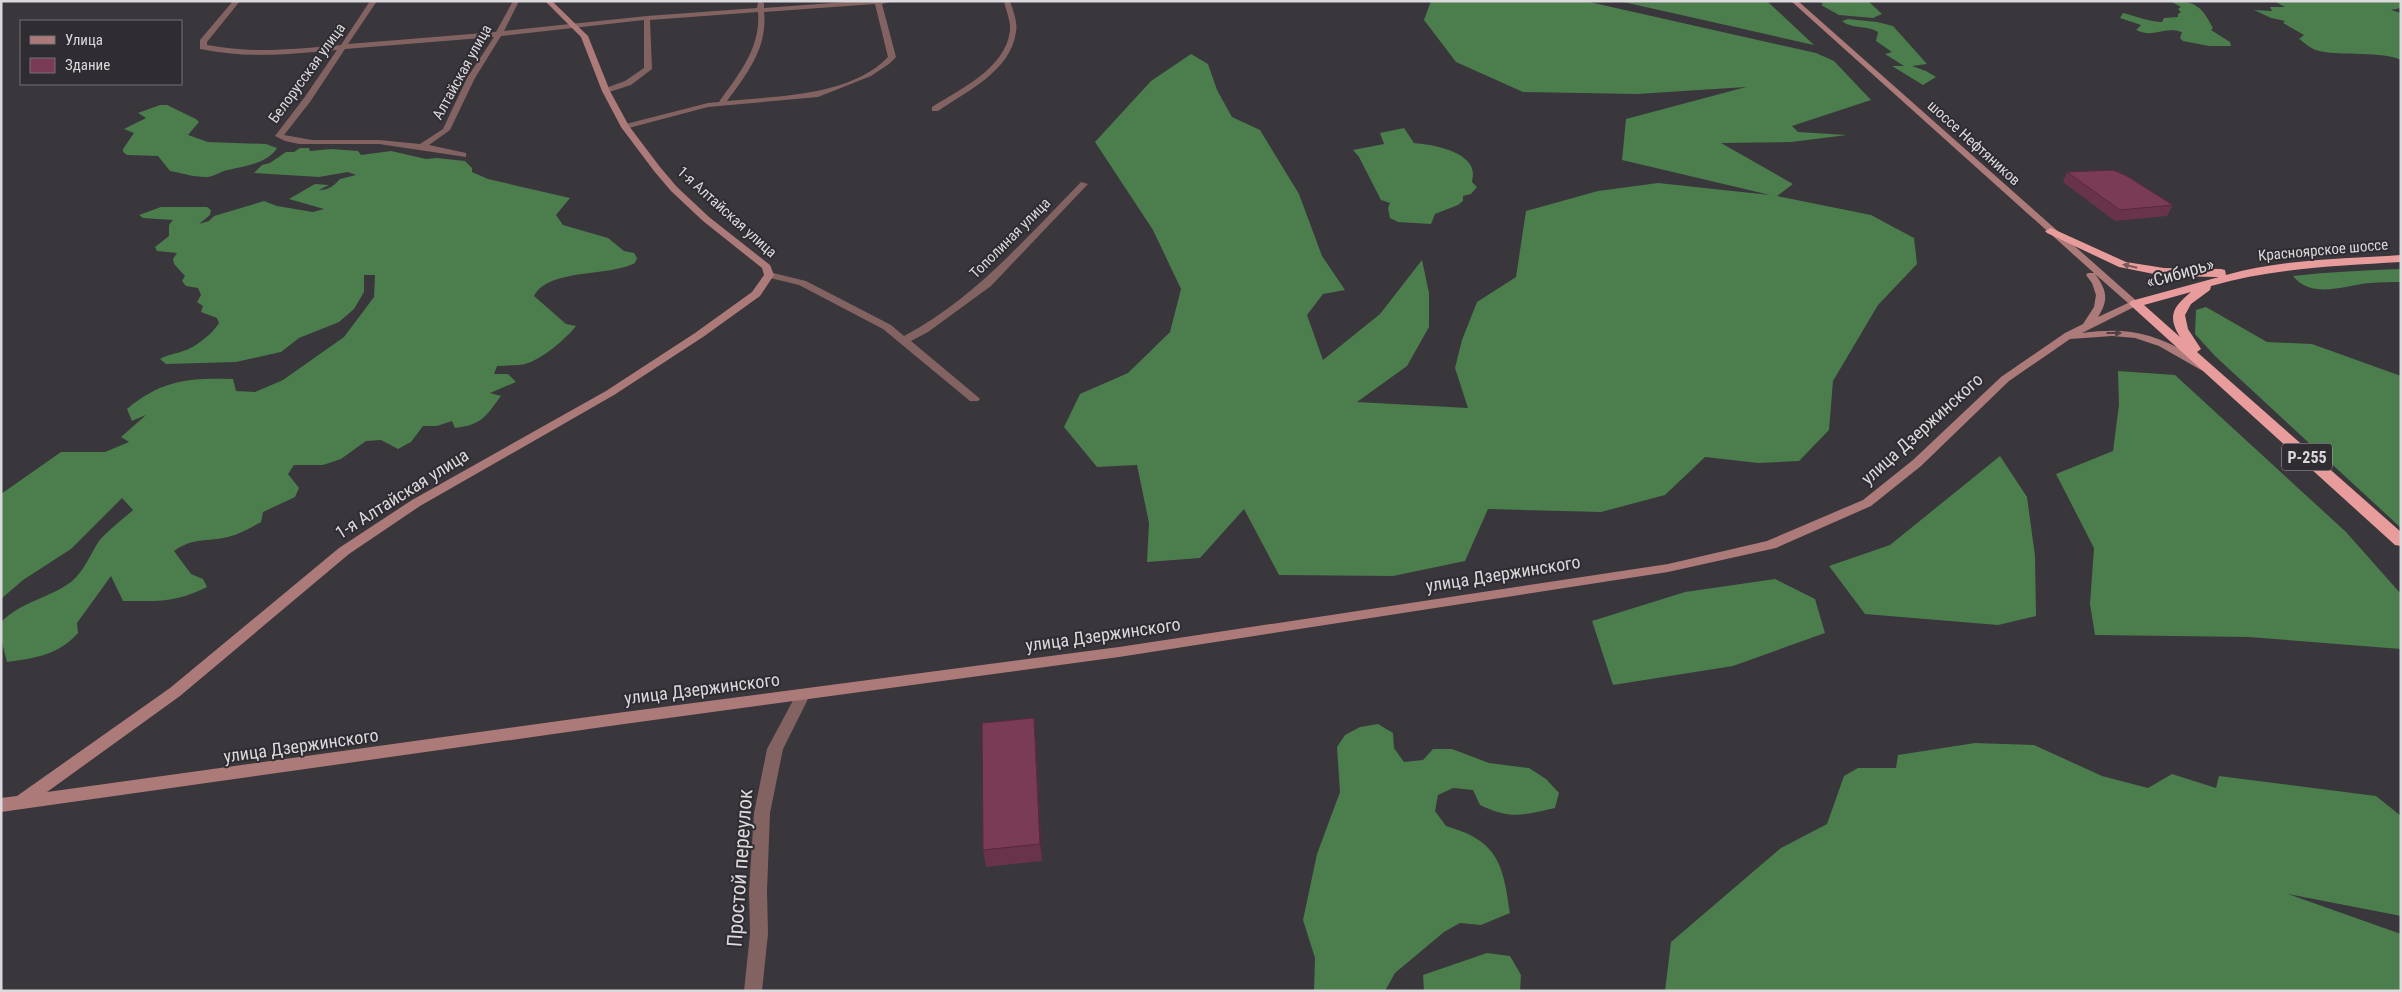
<svg xmlns="http://www.w3.org/2000/svg" width="2402" height="992" viewBox="0 0 2402 992" font-family="'Roboto Condensed',sans-serif">
	<rect width="100%" height="100%" fill="#39363c"/>
	<!-- forest -->
	<g fill="#4b7d4d">
		<path d="M1431 1H1585L1816 53 1834 61 1871 100 1792 126 1798 132 1847 135 1791 142 1721 143 1793 184 1777 196 1871 215 1914 238 1917 264 1878 305 1833 381 1829 430 1799 461 1758 463 1705 457 1665 495 1601 512 1488 509 1465 561 1393 576 1279 575 1244 509 1200 558 1147 562 1149 523 1137 465 1097 467 1064 427 1080 394 1128 373 1170 332 1181 289 1153 230 1095 142 1151 81 1191 54 1208 64 1217 90 1232 117 1260 130 1299 194 1322 256 1345 290 1323 294 1307 315 1323 360 1380 314 1422 260 1429 293V327L1407 366 1357 402 1468 408 1455 368 1462 340 1477 302 1516 277 1526 211 1598 191 1658 183 1770 195 1622 160 1626 119 1746 87 1637 94 1523 92 1456 62 1424 20Z"/>
		<path d="M1619 1H1767L1814 45Z"/>
		<path d="M1819 1H1868L1882 14 1873 18 1839 15 1821 5 1823 4Z"/>
		<path d="M2170 1C2195 1 2201 5 2213 28L2211 30 2230 42 2231 46H2209L2183 41 2180 38 2182 32C2161 26 2155 39 2136 30L2141 25 2120 18 2123 13C2136 16 2150 22 2162 22L2164 18 2178 17V14L2181 12 2178 9 2181 7Z"/>
		<path d="M2274 1H2401V8L2391 10 2401 13V60C2383 51 2341 56 2319 51 2312 50 2305 43 2299 39L2304 35 2283 23 2285 21 2271 18 2254 10 2272 11 2270 7H2285Z"/>
		<path d="M1848 19 1877 22 1893 26 1927 64 1912 66 1926 71 1936 77 1923 85 1892 66H1904L1885 54 1892 52 1876 41 1878 32C1867 25 1851 29 1842 21Z"/>
		<path d="M160 105H167L196 119 199 122 188 135 208 142 266 144 277 148C267 164 244 166 228 170 220 171 213 178 205 177 194 177 181 173 170 171L158 156 127 155 123 152V149L134 133 124 129 146 118 138 113Z"/>
		<path d="M1404 128 1414 143C1436 145 1481 153 1472 182L1477 187 1471 194 1463 196V201L1458 205 1435 214 1431 224 1398 222 1390 218 1388 208 1390 203 1381 200 1359 157 1353 150 1384 144 1380 133Z"/>
		<path d="M300 148H309L310 151 331 149 358 151 361 155 391 151 426 159 437 158 465 161 472 168V172L488 179 570 198 556 215 563 225 608 238 624 251 634 253 637 258 635 263C609 277 549 268 534 296L566 324 576 326C566 339 541 360 525 364 517 366 506 365 497 366L494 374H508L516 382 490 393 501 396C486 416 482 425 455 428L452 421 437 426H423L411 442 398 449 381 440 366 441 341 459 323 465H294L288 474 299 488 295 497 263 512 261 522C250 528 240 534 228 537 207 542 194 537 174 551L191 574 203 579 207 587C175 603 158 601 123 601L111 576 77 623 78 633C58 655 36 658 7 662L1 639V622C21 602 49 598 71 582 84 571 90 555 99 541 108 530 122 520 133 510L122 498 71 549 23 580 1 599V494L61 452H105L129 442 121 437 146 415 132 421 127 409C162 380 188 378 233 379L236 391 255 392 283 380 344 337 374 297 375 275H364V292L354 309 339 322 299 338 281 352 236 362 166 364 160 359C169 354 176 354 186 350 197 346 213 333 219 323L217 318 201 312 203 306 197 302 201 295 198 288 186 286 182 281 185 276 174 264 173 259 177 253 157 251 155 247 169 236V225L173 220 143 218 139 215 161 207H207L211 210 210 215 199 224 209 221 214 216 264 201 277 206 313 212 324 209 289 199 315 184 329 185 319 190C327 191 335 185 340 179L356 175 348 172 319 177 254 173 262 165 270 163 286 152H294Z"/>
		<path d="M2401 269V282C2390 282 2380 282 2370 283 2345 285 2312 300 2293 276 2329 272 2365 270 2401 269Z"/>
		<path d="M2206 307 2267 342 2312 344 2401 376V528L2215 356 2195 334 2196 310Z"/>
		<path d="M2118 371 2175 375 2346 532 2401 594V649L2249 637 2095 635 2090 604 2094 548 2056 474 2113 451 2119 405Z"/>
		<path d="M2000 456 2027 497 2035 556 2036 616 1998 625 1865 614 1829 566 1890 545Z"/>
		<path d="M1775 579 1815 599 1825 633 1733 666 1613 685 1592 621 1685 592Z"/>
		<path d="M1378 724 1393 733 1394 748 1404 762 1423 760 1433 749H1452L1489 763 1529 768 1546 779 1559 793 1555 808C1523 815 1511 820 1480 805L1473 790 1453 788 1438 795 1435 811 1446 826C1498 841 1503 863 1510 913L1481 925 1460 923 1444 932 1395 973 1385 991H1314L1315 958 1303 920 1317 854 1340 792 1337 747 1345 735 1360 727Z"/>
		<path d="M1975 743 2034 745 2102 776 2148 788 2172 774 2216 788 2219 776 2376 796 2401 816V916L2288 894 2401 934V991H1665L1671 942 1781 848 1827 824 1844 776 1858 768H1896L1898 755Z"/>
		<path d="M1487 953 1510 956 1521 975 1520 991H1424L1423 975Z"/>
	</g>
	<g fill="none" stroke-linecap="round" stroke-linejoin="round">
		<!-- street -->
		<g fill="#836362" fill-rule="evenodd">
			<path d="M233 1H240L207 42V45C255 54 292 49 341 45L370 1H377L348 44 496 32 513 1H519L504 31 647 16 757 8 758 3 760 1 764 3V8L859 1H894L882 4 896 57 889 64 871 76 818 97 708 107 625 129H622V125L708 103 719 102C739 74 761 48 758 12L650 20 652 69 631 85 606 93H603V89L625 81 644 68V20L501 36 475 78 450 130 429 145 466 153V157L379 144H299L285 141 275 136 304 98 337 50C290 54 248 59 200 49V40ZM875 4 888 57C851 96 778 96 727 101 747 74 768 47 764 12ZM494 37 467 78 443 129 420 144 379 140H312L284 135 310 102 345 49Z"/>
			<path d="M1004 1H1010C1013 11 1018 22 1016 32 1011 71 967 91 938 111H932V107C960 89 1005 69 1010 31 1011 21 1006 11 1004 1Z"/>
			<path d="M1081 182 1088 184 991 286 928 332 911 341 978 397 980 399 978 401H970L883 329 799 285 766 277 764 275 769 272 806 281 891 325 904 336C974 299 1026 238 1081 182Z"/>
			<path d="M803 689 808 691 810 695 783 749 770 813 767 891 768 934 762 991H744L750 934 749 891 754 813 767 749 798 691Z"/>
		</g>
		<!-- secondary -->
		<path fill="#ac7a79" fill-rule="evenodd" d="M545 1H552L588 36 610 91 629 126 660 167 677 187 709 217 770 265 774 275 760 296 703 337 614 395 420 506 349 554 180 696 47 792 617 713 1119 647 1668 564 1767 541 1863 500 1913 460 2001 377 2065 333 2083 324 2094 307 2096 295 2092 283 2086 275 2088 273H2094L1791 1H1798L2140 304 2082 333C2124 327 2151 332 2188 353 2195 357 2205 362 2210 368L2205 371 2201 370 2159 346 2135 338 2112 336 2070 339 2009 381 1921 466 1871 506 1776 548 1668 572 1119 657 617 725 1 812V798L17 796 170 688 339 548 412 500 606 391 695 333 752 292 764 275 762 268 703 221 671 191 654 171 621 127 602 91 581 37ZM2095 274 2128 303 2098 317C2109 300 2107 290 2095 274Z"/>
		<!-- highway -->
		<path fill="#e89c9b" fill-rule="evenodd" d="M2051 228 2126 262 2164 268 2221 269 2225 270 2226 275C2282 259 2343 259 2401 255V262C2337 266 2273 268 2211 286L2210 290 2191 304 2185 315 2188 329 2201 349 2197 352 2401 532V546L2395 545 2129 304 2131 301 2219 277 2164 276 2119 267 2047 233 2045 231ZM2191 292C2173 307 2167 316 2180 337L2144 305Z"/>
	</g>
	<!-- wall -->
	<g fill="#693449">
		<path d="M2067 172 2173 205 2167 216 2115 221 2063 182Z"/>
		<path d="M1036 735 1042 861 986 867 983 850Z"/>
	</g>
	<!-- shaded-wall -->
	<path fill="#552a3c" d="M1034 718 1036 735 1042 861 1040 844Z"/>
	<!-- building -->
	<g fill="#7a3c55" stroke="#552a3c">
		<path d="M2113 170 2127 176 2173 205 2120 210 2067 172Z"/>
		<path d="M1034 718 1040 844 983 850 982 723Z"/>
	</g>
	<!-- one-way arrows -->
	<defs><path id="oneway-solid" d="M-6-.8H1V-3.2L6.5 0L1 3.2V.8H-6Z" transform="scale(1.25)"/></defs>
	<use fill="#79595c" href="#oneway-solid" transform="translate(2130 266) rotate(-167)"/>
	<use fill="#4e4044" href="#oneway-solid" transform="translate(2114 333)"/>
	<g text-anchor="middle" stroke-width="4" stroke-linejoin="round" paint-order="stroke">
		<!-- far-street labels -->
		<g font-size="15" fill="#dcd9dd" stroke="#2f2c32">
			<text transform="translate(462 72) rotate(-61)" y="5">Алтайская улица</text>
			<text transform="translate(307 73) rotate(-54)" y="5">Белорусская улица</text>
			<text transform="translate(1974 143) rotate(42)" y="5">шоссе Нефтяников</text>
			<text transform="translate(727 212) rotate(42)" y="5">1-я Алтайская улица</text>
			<text transform="translate(1010 238) rotate(-45)" y="5">Тополиная улица</text>
			<text transform="translate(2323 250) rotate(-5)" y="5">Красноярское шоссе</text>
		</g>
		<!-- shield labels -->
		<rect fill="#2f2c32" stroke="#a8a5aa" stroke-width="1" x="2282" y="443.5" width="50" height="27" rx="4"/>
		<g font-size="16" font-weight="bold" fill="#dcd9dd">
			<text x="2307" y="463">Р-255</text>
		</g>
		<!-- street labels -->
		<g font-size="18" fill="#dcd9dd" stroke="#2f2c32">
			<text transform="translate(2180 273) rotate(-16)" y="6">«Сибирь»</text>
			<text transform="translate(1922 429) rotate(-42)" y="6">улица Дзержинского</text>
			<text transform="translate(402 494) rotate(-32)" y="6">1-я Алтайская улица</text>
			<text transform="translate(1503 574) rotate(-9)" y="6">улица Дзержинского</text>
			<text transform="translate(1103 635) rotate(-8)" y="6">улица Дзержинского</text>
			<text transform="translate(702 689) rotate(-7)" y="6">улица Дзержинского</text>
			<text transform="translate(301 746) rotate(-8)" y="6">улица Дзержинского</text>
		</g>
		<!-- near-street labels -->
		<g font-size="21" fill="#dcd9dd" stroke="#2f2c32">
			<text transform="translate(740 868) rotate(-86)" y="7">Простой переулок</text>
		</g>
	</g>
	<!-- border -->
	<rect width="2402" height="992" fill="none" stroke="#dcd9dd" stroke-width="5"/>
	<!-- legend -->
	<rect x="20" y="20" width="162" height="65" fill="#2f2c32" stroke="#747176"/>
	<rect x="30" y="36" width="25" height="8" fill="#ac7a79" stroke="#747176"/>
	<text x="65" y="45" font-size="15" fill="#dcd9dd">Улица</text>
	<rect x="30" y="58" width="25" height="15" fill="#7a3c55" stroke="#747176"/>
	<text x="65" y="70" font-size="15" fill="#dcd9dd">Здание</text>
</svg>
